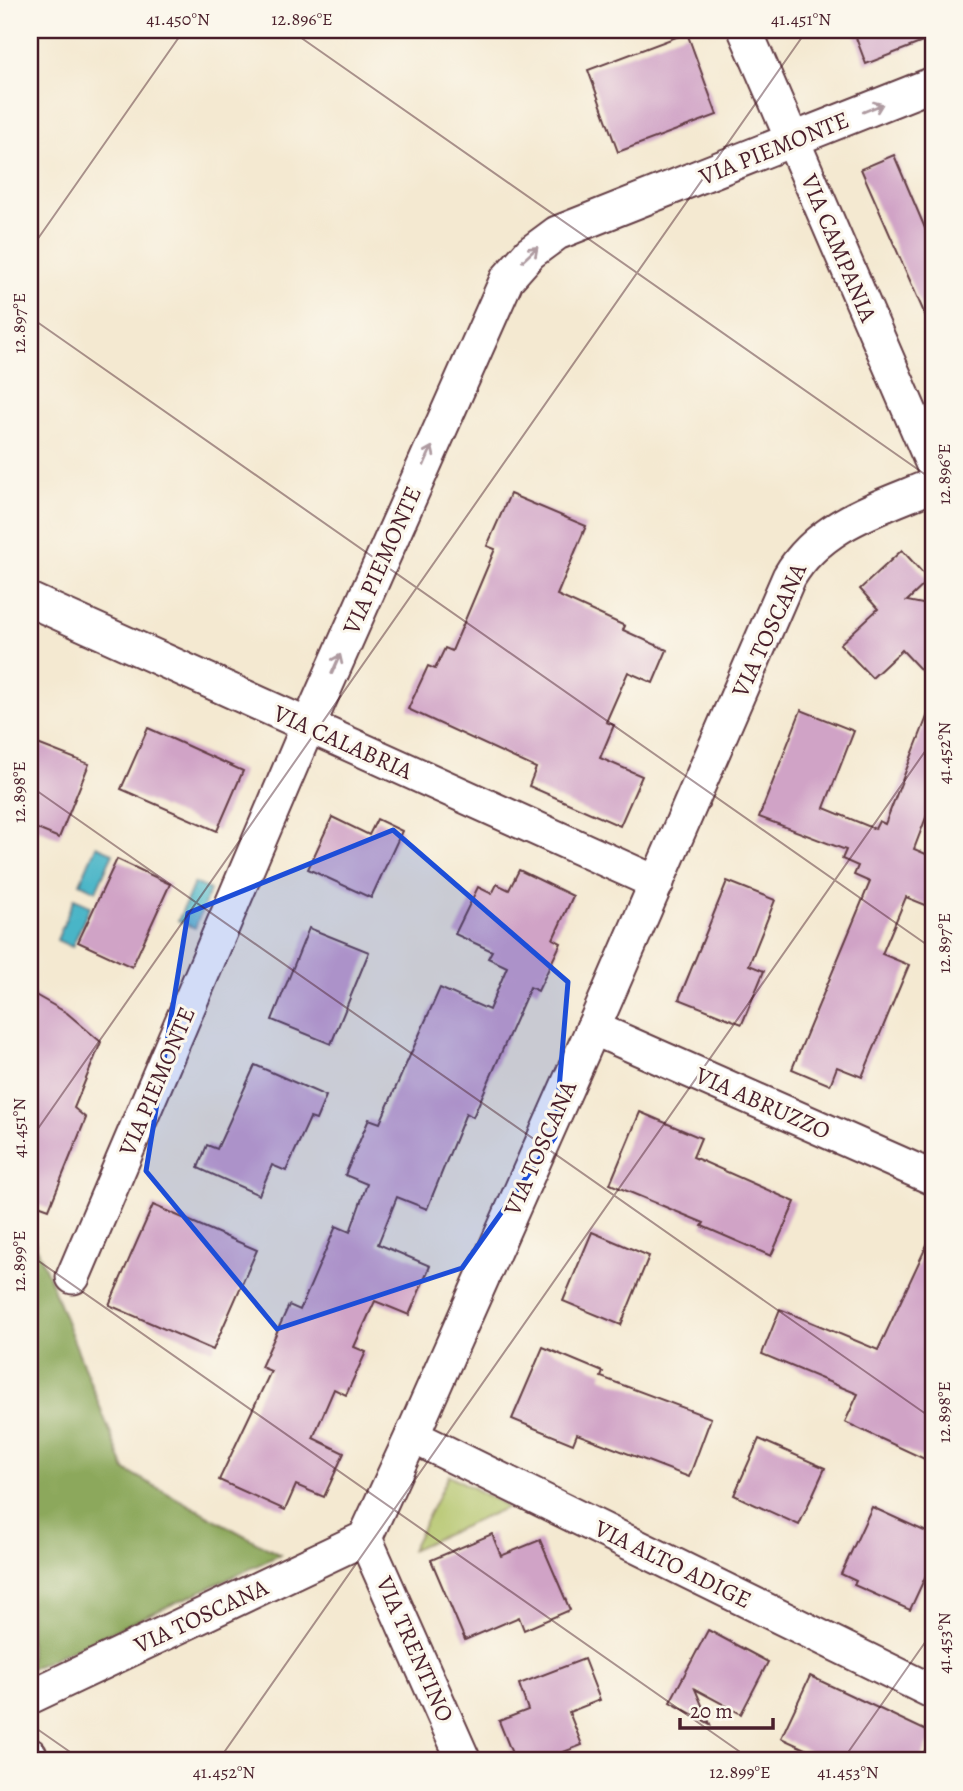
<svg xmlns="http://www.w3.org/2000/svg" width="963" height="1791" viewBox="0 0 963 1791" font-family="Alegreya,serif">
	<rect width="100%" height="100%" fill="#fbf7ec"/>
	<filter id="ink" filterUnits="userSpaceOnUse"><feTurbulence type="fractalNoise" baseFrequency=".0143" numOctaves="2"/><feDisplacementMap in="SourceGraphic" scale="14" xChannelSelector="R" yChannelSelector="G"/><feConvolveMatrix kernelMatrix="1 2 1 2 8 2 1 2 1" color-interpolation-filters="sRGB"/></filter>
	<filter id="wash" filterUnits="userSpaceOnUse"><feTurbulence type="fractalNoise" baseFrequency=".00686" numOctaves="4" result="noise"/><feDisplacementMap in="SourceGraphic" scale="28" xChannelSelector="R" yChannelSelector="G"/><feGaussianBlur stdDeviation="1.57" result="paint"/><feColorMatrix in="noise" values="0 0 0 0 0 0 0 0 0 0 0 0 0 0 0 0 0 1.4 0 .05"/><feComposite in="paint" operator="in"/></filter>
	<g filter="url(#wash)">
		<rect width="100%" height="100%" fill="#f4e9d1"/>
		<!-- green -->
		<path fill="#b0c266" stroke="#7d7048" stroke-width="2" d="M449 1475 508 1507 411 1550Z"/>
		<!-- forest -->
		<path fill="#8ca85b" stroke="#6b6443" stroke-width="2" d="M30 1230 125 1470 280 1555 30 1669Z"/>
		<!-- water -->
		<g fill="#4ab5c7" stroke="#4a6a79" stroke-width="2">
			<path d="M96 846 113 853 96 891 80 883Z"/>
			<path d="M194 883 210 890 195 928 178 921Z"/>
			<path d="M74 899 90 906 72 947 57 940Z"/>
		</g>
		<g id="blocks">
			<!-- building -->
			<g fill="#d0a3c6">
				<path d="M853 30H933V38L866 64Z"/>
				<path d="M687 33 717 115 618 152 588 70Z"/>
				<path d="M894 155 933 247V333L861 169Z"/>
				<path d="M510 494 586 526 557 595 625 626 623 630 667 650 653 683 628 672 606 722 614 725 600 758 642 776 620 826 529 786 536 768 408 709 428 666 435 669 445 648 452 651 495 549 487 546Z"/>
				<path d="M902 550 929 580 907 601 933 606V683L902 650 872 678 840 644 878 609 860 589Z"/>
				<path d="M932 704 933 799 914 849 933 857V908L906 897 882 954 909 965 862 1077 837 1067 830 1085 792 1069 870 882 854 875 858 866 842 859 846 850 759 817 801 710 854 731 824 808 875 829 879 821 885 824Z"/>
				<path d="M148 728 243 771 217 831 121 789Z"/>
				<path d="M30 741 89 764 59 838 30 826Z"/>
				<path d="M332 817 369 835 377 819 402 831 371 898 308 869Z"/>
				<path d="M117 859 170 884 132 967 78 942Z"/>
				<path d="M519 870 573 896 553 939 561 943 538 991 530 987 473 1117 466 1113 427 1209 397 1197 378 1244 430 1266 409 1315 375 1301 354 1347 366 1352 346 1395 334 1389 313 1438 344 1453 324 1497 296 1485 285 1510 219 1480 271 1371 261 1367 289 1305 300 1310 336 1226 350 1232 367 1184 345 1175 369 1119 380 1123 440 988 489 1010 507 967 488 958 492 951 455 934 478 887 492 894 497 884 509 890Z"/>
				<path d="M727 881 775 900 749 965 764 971 742 1024 679 999Z"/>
				<path d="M309 928 369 952 331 1044 272 1020Z"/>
				<path d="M30 992 67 1013 101 1042 74 1108 86 1118 49 1209 30 1202Z"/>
				<path d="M255 1065 326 1096 316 1120 310 1118 286 1171 272 1165 259 1195 198 1168 207 1145 217 1149Z"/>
				<path d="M640 1112 701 1138 693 1157 795 1202 771 1256 702 1226 704 1223 610 1184Z"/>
				<path d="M153 1205 257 1250 213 1350 109 1305Z"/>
				<path d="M592 1232 649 1256 621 1325 563 1301Z"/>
				<path d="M933 1232V1463L845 1422 858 1394 762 1354 780 1309 878 1350Z"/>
				<path d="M543 1347 603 1372 601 1377 711 1418 689 1477 577 1434 573 1444 512 1419Z"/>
				<path d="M759 1439 825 1468 799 1525 734 1495Z"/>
				<path d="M872 1507 933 1535V1560L910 1610 854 1585 856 1581 841 1574Z"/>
				<path d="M492 1534 501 1556 540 1540 570 1610 524 1630 519 1617 465 1640 431 1560Z"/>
				<path d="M708 1630 768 1662 741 1714 695 1689 710 1724 670 1702Z"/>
				<path d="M584 1659 600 1700 569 1712 582 1745 540 1761H515L499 1721 528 1710 519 1684Z"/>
				<path d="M810 1676 933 1734 920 1761H831L781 1738Z"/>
			</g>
		</g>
	</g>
	<g filter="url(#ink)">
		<use href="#blocks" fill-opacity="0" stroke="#643d44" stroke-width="2"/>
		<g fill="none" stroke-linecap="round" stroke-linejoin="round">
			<defs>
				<g id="minor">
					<path d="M745 30 933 465"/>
					<path d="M30 600 657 883"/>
					<path d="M593 1028 933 1178"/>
					<path d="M73 1277 308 726 507 279 530 253 557 233 933 84"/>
					<path d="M412 1436 933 1692"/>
					<path d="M365 1538 464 1761"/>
					<path d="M30 1697 365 1538 412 1436 602 1008 789 577C820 524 879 508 933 485"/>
					<path d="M30 1755 32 1761"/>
				</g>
			</defs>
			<!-- minor casing -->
			<use href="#minor" stroke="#643d44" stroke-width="37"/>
			<!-- minor -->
			<use href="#minor" stroke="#fff" stroke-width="33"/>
		</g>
		<!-- one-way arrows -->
		<defs><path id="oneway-shaft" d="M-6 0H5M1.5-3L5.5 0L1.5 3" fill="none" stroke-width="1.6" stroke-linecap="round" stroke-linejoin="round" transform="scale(1.75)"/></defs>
		<g stroke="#ae9aa0">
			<use href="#oneway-shaft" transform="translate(873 108) rotate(-22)"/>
			<use href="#oneway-shaft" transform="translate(530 254) rotate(-43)"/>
			<use href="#oneway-shaft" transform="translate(428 456) rotate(-66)"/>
			<use href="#oneway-shaft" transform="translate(336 664) rotate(-66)"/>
		</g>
	</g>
	<!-- marked area -->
	<path fill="#1d4ed8" fill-opacity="0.2" stroke="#1d4ed8" stroke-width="5" stroke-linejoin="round" d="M393 830 568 982 555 1137 462 1268 277 1329 146 1171 188 913Z"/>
	<!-- ticks -->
	<path fill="none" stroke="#4a1f2b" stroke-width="2" stroke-opacity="0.45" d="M290 30 933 480M30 250 184 30M30 317 933 949M30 786 933 1419M30 1140 807 30M30 1255 753 1761M30 1724 83 1761M218 1761 933 740M842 1761 933 1631"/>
	<g text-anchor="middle" stroke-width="6" stroke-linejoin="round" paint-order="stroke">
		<!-- street labels -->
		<g font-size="24" fill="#4a1f2b" stroke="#fbf7ec">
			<text transform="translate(774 148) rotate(-22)" y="8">VIA PIEMONTE</text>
			<text transform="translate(839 248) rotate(67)" y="8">VIA CAMPANIA</text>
			<text transform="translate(382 560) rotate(-66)" y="8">VIA PIEMONTE</text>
			<text transform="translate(769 630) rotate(-65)" y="8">VIA TOSCANA</text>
			<text transform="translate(343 742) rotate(24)" y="8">VIA CALABRIA</text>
			<text transform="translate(157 1081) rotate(-67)" y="8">VIA PIEMONTE</text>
			<text transform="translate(763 1103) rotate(24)" y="8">VIA ABRUZZO</text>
			<text transform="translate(540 1148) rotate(-66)" y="8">VIA TOSCANA</text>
			<text transform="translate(673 1564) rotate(26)" y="8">VIA ALTO ADIGE</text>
			<text transform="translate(201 1616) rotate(-25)" y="8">VIA TOSCANA</text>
			<text transform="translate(415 1649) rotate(66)" y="8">VIA TRENTINO</text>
		</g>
	</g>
	<!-- margin -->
	<rect width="963" height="1791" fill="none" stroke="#fbf7ec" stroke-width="77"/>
	<!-- scale -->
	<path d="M680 1718v10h93v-10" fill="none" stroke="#4a1f2b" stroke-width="3.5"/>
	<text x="690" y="1718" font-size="21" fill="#4a1f2b" stroke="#fbf7ec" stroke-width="5" paint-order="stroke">20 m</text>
	<rect x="38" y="38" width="887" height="1714" fill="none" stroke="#4a1f2b" stroke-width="2.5"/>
	<g font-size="18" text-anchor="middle" fill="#4a1f2b">
		<text x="178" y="25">41.450°N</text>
		<text x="302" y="25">12.896°E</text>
		<text x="801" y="25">41.451°N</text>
		<text transform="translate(19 323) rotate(-90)" y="6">12.897°E</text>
		<text transform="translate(944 474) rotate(-90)" y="6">12.896°E</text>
		<text transform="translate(944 753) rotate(-90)" y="6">41.452°N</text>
		<text transform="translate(19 792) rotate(-90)" y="6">12.898°E</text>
		<text transform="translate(944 943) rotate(-90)" y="6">12.897°E</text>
		<text transform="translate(19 1128) rotate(-90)" y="6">41.451°N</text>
		<text transform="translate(19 1261) rotate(-90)" y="6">12.899°E</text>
		<text transform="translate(944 1412) rotate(-90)" y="6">12.898°E</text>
		<text transform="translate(944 1643) rotate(-90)" y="6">41.453°N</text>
		<text x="224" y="1778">41.452°N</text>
		<text x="740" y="1778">12.899°E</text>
		<text x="848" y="1778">41.453°N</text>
	</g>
</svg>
